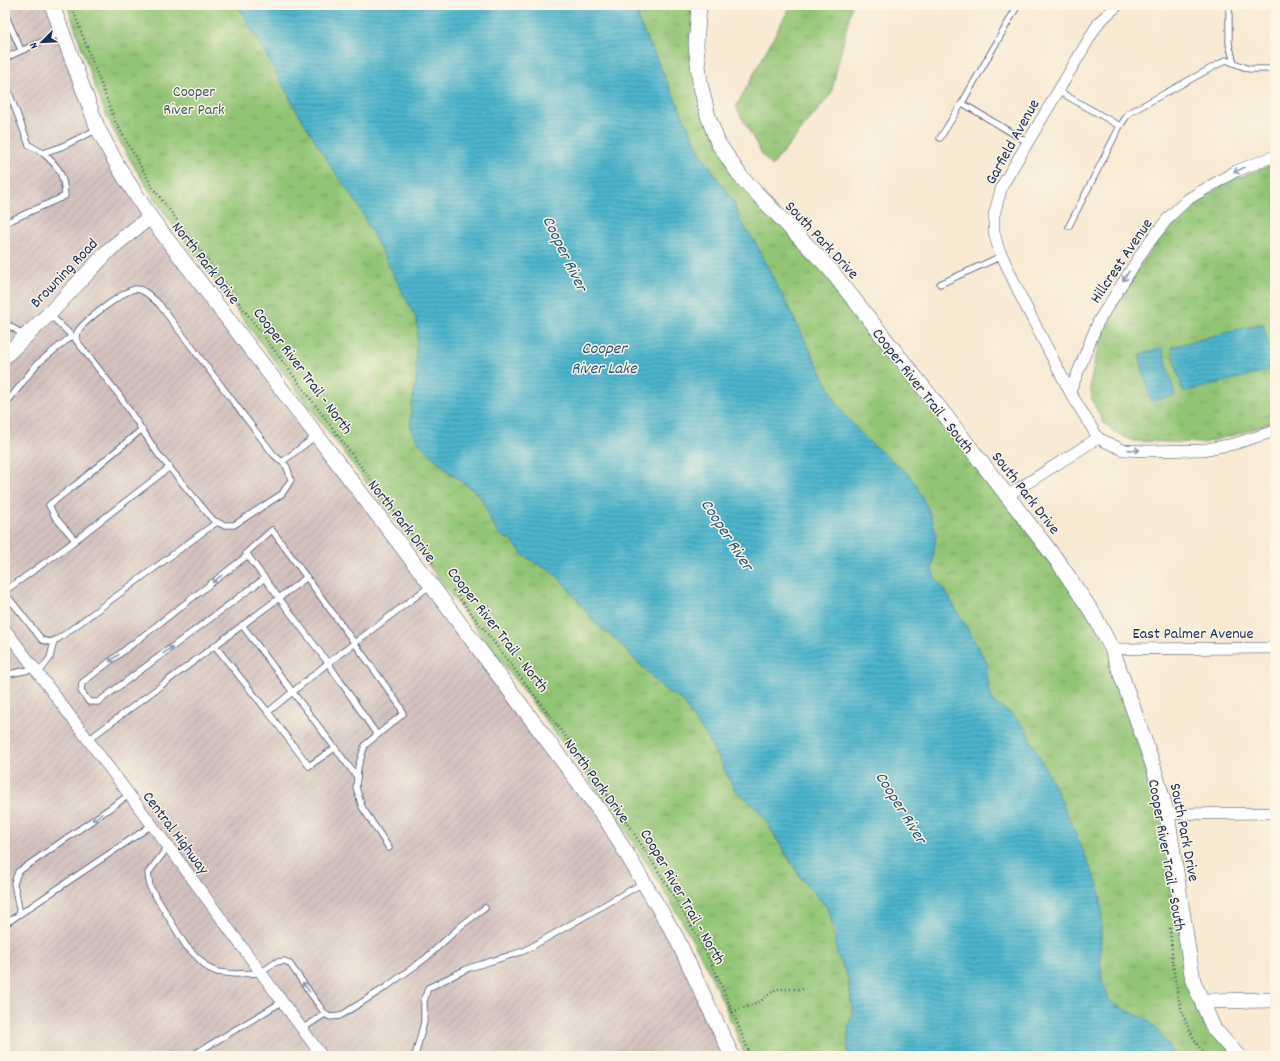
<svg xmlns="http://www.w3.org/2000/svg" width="1280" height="1061" viewBox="0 0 1280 1061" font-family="Dekko,sans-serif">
	<defs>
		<pattern id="industrial-furrows" width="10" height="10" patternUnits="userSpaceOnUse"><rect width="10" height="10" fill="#d1c0bc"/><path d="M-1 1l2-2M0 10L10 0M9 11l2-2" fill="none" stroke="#b3a5a4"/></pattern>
		<pattern id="park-tufts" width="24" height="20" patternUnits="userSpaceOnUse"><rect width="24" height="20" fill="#92c474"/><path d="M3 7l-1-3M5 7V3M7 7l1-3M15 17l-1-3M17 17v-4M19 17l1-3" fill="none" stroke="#76a062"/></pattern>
		<pattern id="water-rules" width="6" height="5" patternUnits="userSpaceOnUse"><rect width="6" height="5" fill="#4db5cc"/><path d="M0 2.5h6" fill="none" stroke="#3f94a9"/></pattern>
	</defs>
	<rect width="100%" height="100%" fill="#fcf5e5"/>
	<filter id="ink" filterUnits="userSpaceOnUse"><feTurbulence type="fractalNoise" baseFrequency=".025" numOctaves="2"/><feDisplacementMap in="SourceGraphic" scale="8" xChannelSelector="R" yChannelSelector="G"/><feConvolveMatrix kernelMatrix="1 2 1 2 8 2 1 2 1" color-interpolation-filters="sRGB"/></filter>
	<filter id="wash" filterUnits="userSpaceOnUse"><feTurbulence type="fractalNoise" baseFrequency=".012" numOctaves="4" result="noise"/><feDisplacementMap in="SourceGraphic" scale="16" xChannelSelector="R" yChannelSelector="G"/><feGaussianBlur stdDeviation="0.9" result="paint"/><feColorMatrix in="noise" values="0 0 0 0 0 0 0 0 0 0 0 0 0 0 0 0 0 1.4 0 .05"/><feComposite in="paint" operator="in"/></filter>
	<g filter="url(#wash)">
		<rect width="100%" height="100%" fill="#f8e9d2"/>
		<!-- industrial -->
		<path fill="url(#industrial-furrows)" d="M5 5H52L119 168 606 819 732 1056H5Z"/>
		<!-- park -->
		<g fill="url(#park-tufts)" stroke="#567a69">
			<path d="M67 5H238L272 64 294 107 357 203 416 318 418 327 416 352 418 367 411 416V427L417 438 446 470 479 495 484 505 521 552 558 576 596 624 614 638 666 691 682 700 695 721 706 734 751 803 759 810 792 865 802 879 826 906 831 918 837 955 847 975 851 1001 852 1013 848 1030V1056H745C691 907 591 780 496 655 415 547 334 440 253 332 204 266 151 202 113 129 94 92 82 45 67 5Z"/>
			<path d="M637 5H699L696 45 718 143 829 268 1094 615 1152 762 1193 981 1238 1056H1175L1168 1044 1148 1020 1111 1003 1102 981 1100 960 1101 898 1081 848 1059 796 1025 728 1013 715 994 703 990 697 986 675 987 663 950 599 935 578 932 570 934 560 908 474 868 441 846 417 838 405 755 242 740 221 734 203 700 152 639 22Z"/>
			<path d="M791 5H852L831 94 772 166 763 156 736 107Z"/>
			<path d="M1275 164V421L1238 434 1203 443 1132 441 1113 431 1103 422 1092 400 1090 385 1095 359 1106 328 1131 279 1156 242 1207 195 1232 180Z"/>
		</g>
		<!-- water -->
		<g fill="url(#water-rules)" stroke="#347295">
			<path d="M238 5H637L639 22 700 152 734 203 740 221 755 242 838 405 846 417 868 441 908 474 916 485 928 509 936 533 932 570 935 578 950 599 987 663 988 687 994 703 1013 715 1025 728 1059 796 1098 885 1102 911 1100 960 1102 981 1109 999 1116 1006 1148 1020 1161 1034 1175 1056H848V1030L852 1013 850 987 847 975 837 955 835 929 826 906 802 879 759 810 735 790 706 735 695 721 686 706 682 700 666 691 614 638 596 624 558 576 524 556 512 541 500 535 491 522 483 500 479 495C463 482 414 447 411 427 409 412 414 396 416 381 417 372 416 363 416 354 416 341 419 330 416 318L357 203 334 171 300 116Z"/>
			<path d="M1263 323 1275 369 1183 392 1171 347Z"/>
			<path d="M1162 348 1175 395 1151 402 1139 355Z"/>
		</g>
	</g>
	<g filter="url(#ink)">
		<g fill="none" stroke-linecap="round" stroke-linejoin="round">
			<defs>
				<g id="lane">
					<path d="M1018 5 962 103 1027 142"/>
					<path d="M1229 5V44L1234 63"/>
					<path d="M5 14 21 50"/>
					<path d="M5 58 61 33"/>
					<path d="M5 82 29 145 43 153 61 147 98 129"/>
					<path d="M1058 91 1120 126 1069 226"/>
					<path d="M1120 126 1129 113 1226 60 1249 69H1275"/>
					<path d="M940 138 962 103"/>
					<path d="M5 223 65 196C64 174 59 167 43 153"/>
					<path d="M940 284 1002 256"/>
					<path d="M49 314 73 337"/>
					<path d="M5 323 24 335"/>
					<path d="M5 405 37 364 72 336"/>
					<path d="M282 462 274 455 159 304C153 299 145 289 136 289 126 289 83 322 78 331 76 333 76 337 76 340L119 395 158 454 213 520 223 525H234L282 494 291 480 287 467 282 462 316 436"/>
					<path d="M75 540 55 517 49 505 74 486 141 430"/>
					<path d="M248 555 82 683 81 691 89 702H98L265 578"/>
					<path d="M307 577 279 598 246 553 272 530C315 589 358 647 400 706L403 714 365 745 358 767 356 787 362 807 389 848"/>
					<path d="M5 591 68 546 170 467"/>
					<path d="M5 593 42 640 50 642 58 639 217 522"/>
					<path d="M242 625 357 777"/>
					<path d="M215 646 268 712 328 663 377 735"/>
					<path d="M5 672 9 674 34 669"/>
					<path d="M38 674 50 658 54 641"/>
					<path d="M268 712 309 766 335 748"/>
					<path d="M88 740 279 598 328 663 431 585"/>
					<path d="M168 847 148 873 150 887 186 946 208 968 217 972 235 974 261 973 276 962 285 961 290 964 325 1014 330 1017 340 1016 386 987 426 958 462 925 485 908"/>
					<path d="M20 914 14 883 18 872 129 795"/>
					<path d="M5 924 152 825"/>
					<path d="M302 1029 325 1014"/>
					<path d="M191 1056 282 1002"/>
					<path d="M415 1056 424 1022V1001L428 988 469 968 524 951 643 883"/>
				</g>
				<g id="street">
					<path d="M1070 392 1098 322 1146 246 1169 217 1188 199 1236 171 1275 156"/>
					<path d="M1098 438 1070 392 1023 301 998 247 994 232V215L1002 186 1099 22 1118 5"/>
					<path d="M1098 438 1123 450 1146 451 1202 450 1234 444 1275 431"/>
					<path d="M1007 496 1098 438"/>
					<path d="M5 629 182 865 322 1056"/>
					<path d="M1112 649 1275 648"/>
					<path d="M1167 814 1275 813"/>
				</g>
				<g id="secondary">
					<path d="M52 5 98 129 119 168 150 217 431 585 606 819 676 937 732 1056"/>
					<path d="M699 5 696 45 700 83 708 116 718 143 741 177 829 268 934 401 1059 563 1094 615 1112 649 1152 762 1167 814 1193 981 1214 1029 1238 1056"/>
					<path d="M5 356 49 314 110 249 150 217"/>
					<path d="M1202 1001 1275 1000"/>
				</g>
			</defs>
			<!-- lane casing -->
			<use href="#lane" stroke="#3c4b6f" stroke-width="7"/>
			<!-- street casing -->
			<use href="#street" stroke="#3c4b6f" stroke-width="12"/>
			<!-- secondary casing -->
			<use href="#secondary" stroke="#3c4b6f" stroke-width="16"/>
			<!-- path -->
			<g stroke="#3c4b6f" stroke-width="2.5" stroke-dasharray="1 3" stroke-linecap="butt">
				<path d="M71 5 115 121 153 188 437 568"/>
				<path d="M453 590C541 703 631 817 701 943 720 978 735 1019 751 1056"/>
				<path d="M1170 928C1174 974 1175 1018 1206 1056"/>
				<path d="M732 1012 761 1001 776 989H806"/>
			</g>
			<!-- lane -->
			<use href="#lane" stroke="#fff" stroke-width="5.5"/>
			<!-- street -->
			<use href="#street" stroke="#fff" stroke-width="11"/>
			<!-- secondary -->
			<use href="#secondary" stroke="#fff" stroke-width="15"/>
		</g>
		<!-- one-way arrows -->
		<defs><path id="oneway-shaft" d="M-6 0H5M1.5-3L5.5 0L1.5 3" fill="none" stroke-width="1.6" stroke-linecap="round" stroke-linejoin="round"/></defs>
		<g stroke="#8d97ae">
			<use href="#oneway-shaft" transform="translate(1239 170) rotate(155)"/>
			<use href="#oneway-shaft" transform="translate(1126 276) rotate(122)"/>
			<use href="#oneway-shaft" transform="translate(1134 450) rotate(4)"/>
			<use href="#oneway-shaft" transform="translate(217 579) rotate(142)"/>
			<use href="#oneway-shaft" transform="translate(168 650) rotate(-37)"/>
			<use href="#oneway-shaft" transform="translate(114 658) rotate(142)"/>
			<use href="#oneway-shaft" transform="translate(97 817) rotate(145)"/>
			<use href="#oneway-shaft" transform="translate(306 987) rotate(-126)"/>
		</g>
	</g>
	<g text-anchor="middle" stroke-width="3" stroke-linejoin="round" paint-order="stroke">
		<!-- park labels -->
		<g font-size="16" fill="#3f5c65" stroke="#fcf5e5">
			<text x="194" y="96">Cooper<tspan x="194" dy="18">River Park</tspan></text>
		</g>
		<!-- street labels -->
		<g font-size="16" fill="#1b2f5e" stroke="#fcf5e5">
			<text transform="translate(1011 141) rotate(-61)" y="6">Garfield Avenue</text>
			<text transform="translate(823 239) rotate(47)" y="6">South Park Drive</text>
			<text transform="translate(1120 260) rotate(-56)" y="6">Hillcrest Avenue</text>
			<text transform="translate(207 262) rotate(52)" y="6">North Park Drive</text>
			<text transform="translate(63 272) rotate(-46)" y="6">Browning Road</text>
			<text transform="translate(304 370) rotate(53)" y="6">Cooper River Trail - North</text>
			<text transform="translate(924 390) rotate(52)" y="6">Cooper River Trail - South</text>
			<text transform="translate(1027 492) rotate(52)" y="6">South Park Drive</text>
			<text transform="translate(403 520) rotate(52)" y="6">North Park Drive</text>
			<text transform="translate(499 629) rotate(52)" y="6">Cooper River Trail - North</text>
			<text x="1193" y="638">East Palmer Avenue</text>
			<text transform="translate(598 780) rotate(54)" y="6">North Park Drive</text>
			<text transform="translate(177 832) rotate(53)" y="6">Central Highway</text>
			<text transform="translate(1186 832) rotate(79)" y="6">South Park Drive</text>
			<text transform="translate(1168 855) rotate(80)" y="6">Cooper River Trail - South</text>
			<text transform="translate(684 896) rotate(60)" y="6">Cooper River Trail - North</text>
		</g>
		<!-- water labels -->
		<g font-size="17" font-style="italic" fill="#2a577f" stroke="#fcf5e5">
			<text transform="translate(566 253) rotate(64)" y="6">Cooper River</text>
			<text x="604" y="353">Cooper<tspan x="604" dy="20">River Lake</tspan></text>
			<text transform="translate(728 534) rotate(57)" y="6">Cooper River</text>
			<text transform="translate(902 807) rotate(58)" y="6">Cooper River</text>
		</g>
	</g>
	<!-- margin -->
	<rect width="1280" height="1061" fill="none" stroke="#fcf5e5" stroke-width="20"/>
	<!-- north arrow -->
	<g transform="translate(42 42) rotate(246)" stroke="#fcf5e5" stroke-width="3" paint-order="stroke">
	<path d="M0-3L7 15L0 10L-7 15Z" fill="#1b2f5e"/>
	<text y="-6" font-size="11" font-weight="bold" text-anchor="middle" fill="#1b2f5e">N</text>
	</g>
</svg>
